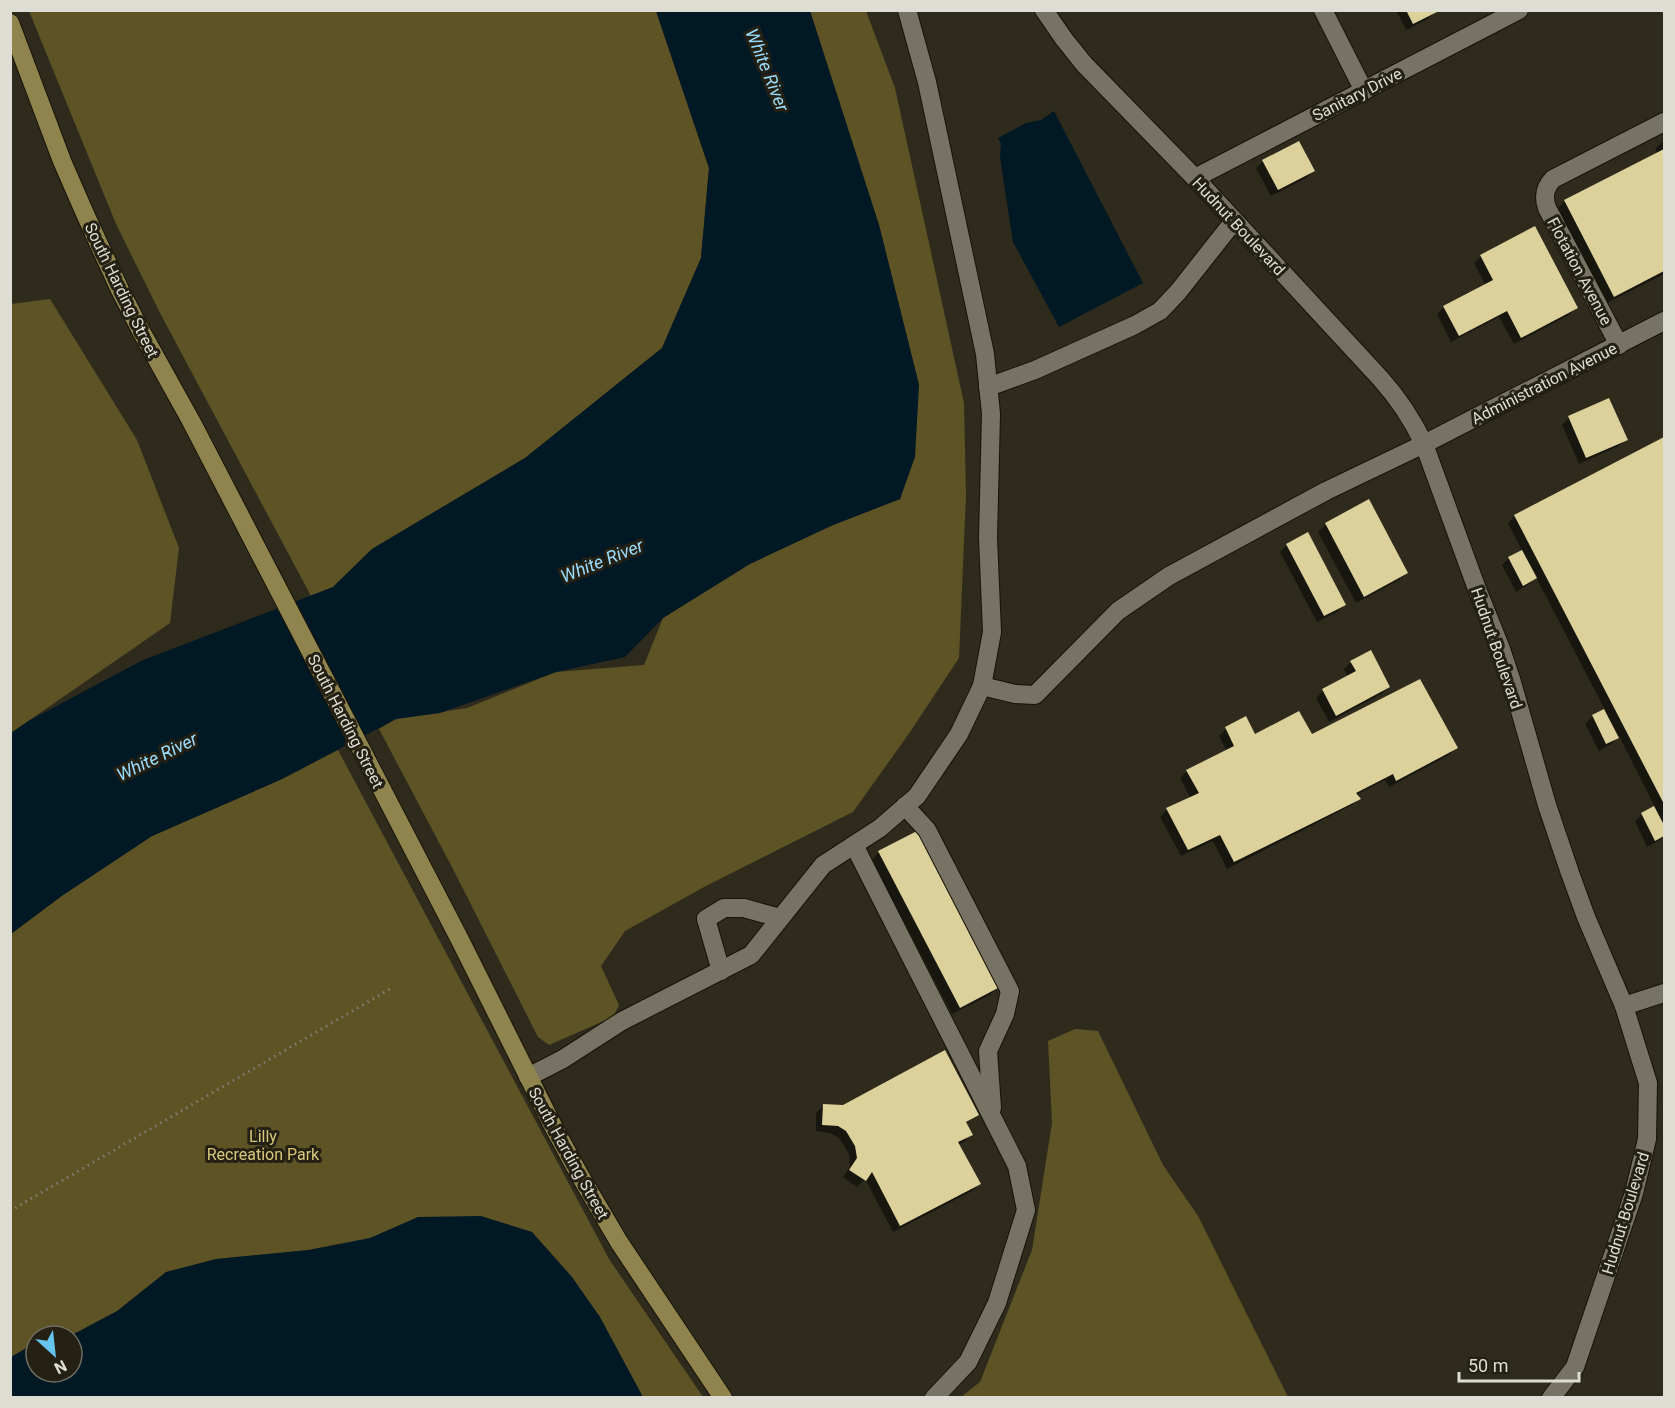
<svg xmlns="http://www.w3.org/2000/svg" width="1675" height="1408" viewBox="0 0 1675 1408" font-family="Roboto,sans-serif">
	<rect width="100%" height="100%" fill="#2e2b1d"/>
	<!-- green -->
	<g fill="#5d5325" fill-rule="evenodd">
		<path d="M29 11H656L709 168 701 258 662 348 525 458 372 549 333 587 311 596 160 313 116 224Z"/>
		<path d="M810 11H866L895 88 964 403 966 496 959 658 910 732 853 812 704 887 625 931 601 966 619 1005 613 1017 549 1045 538 1037 453 869 379 729 396 719 467 708 556 672 644 665 663 618 750 563 833 525 900 499 919 385 879 225Z"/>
		<path d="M50 299 137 440 179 548 170 623 11 733V304Z"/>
		<path d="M338 750 609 1259 703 1397H11L10 934 63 895 152 836 282 779ZM36 1336H72V1372H36Z"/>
		<path d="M1075 1029 1098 1031 1163 1165 1198 1216 1288 1397H961L980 1382 1032 1250 1052 1123 1048 1041Z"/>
	</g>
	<!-- water -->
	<g fill="#001925">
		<path d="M656 11H810L879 225 919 385 915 457 900 499 833 525 750 564 663 618 625 657 556 672 440 713 396 719 282 779 152 836 63 895 11 934V733L30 720 141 661 333 587 372 549 525 458 662 348 701 258 709 168Z"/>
		<path d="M1054 111 1143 283 1059 327 1013 242 1000 157 1001 144 998 138 1026 123 1041 120Z"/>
		<path d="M481 1216 532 1232 572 1277 600 1317 643 1397H11V1357L28 1347 36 1345V1372H72V1336H70L117 1311 166 1272 216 1259 308 1250 370 1238 418 1217Z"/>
	</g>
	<!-- shadow -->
	<g fill="#0007">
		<path d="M1396 10H1434L1435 12 1428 19 1406 30Z"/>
		<path d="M1664 140V274L1607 303 1558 208 1565 201 1658 154 1655 149Z"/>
		<path d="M1263 161 1314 171 1306 178 1271 196 1256 168Z"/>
		<path d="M1481 256 1576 308 1569 315 1514 344 1499 317 1451 342 1437 314 1444 307 1486 286 1474 263Z"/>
		<path d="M1569 418 1626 439 1619 446 1579 464 1562 425Z"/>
		<path d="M1664 438V836L1660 840 1647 847 1635 821 1642 814 1655 807 1619 736 1610 745 1599 751 1585 724 1592 717 1605 710 1536 577 1528 585 1516 592 1502 565 1509 558 1522 551 1508 523 1515 516Z"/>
		<path d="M1369 501 1407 573 1399 580 1356 603 1318 532 1326 525Z"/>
		<path d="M1287 545 1344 605 1337 612 1317 622 1280 552Z"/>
		<path d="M1351 662 1389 686 1381 694 1329 722 1316 698 1323 691 1348 677 1344 669Z"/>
		<path d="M1226 729 1255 736 1456 748 1449 755 1389 787 1385 780 1356 795 1359 798 1352 805 1227 869 1213 841 1181 856 1160 817 1167 810 1191 799 1180 778 1187 771 1227 752 1219 736Z"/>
		<path d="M879 852 997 988 990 995 952 1014 872 860Z"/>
		<path d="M823 1106 977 1115 965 1124 971 1135 964 1142 957 1145 979 1184 972 1191 893 1232 865 1179 857 1187 843 1177 850 1167 849 1154 839 1138 830 1133 816 1131V1113Z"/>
	</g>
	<!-- building -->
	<g fill="#dcd09b">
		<path d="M1406 10H1436L1437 12 1413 24Z"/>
		<path d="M1299 141 1315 171 1278 190 1262 160Z"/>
		<path d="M1664 149V271L1614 297 1564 200Z"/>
		<path d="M1535 226 1578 308 1521 338 1507 311 1459 336 1443 306 1493 280 1480 255Z"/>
		<path d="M1609 398 1628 440 1586 458 1568 416Z"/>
		<path d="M1664 437V804L1514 515Z"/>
		<path d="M1369 499 1408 573 1364 597 1325 523Z"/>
		<path d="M1308 532 1346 605 1324 616 1286 544Z"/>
		<path d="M1522 550 1537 578 1523 586 1508 557Z"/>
		<path d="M1371 650 1390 687 1336 716 1322 689 1356 671 1350 661Z"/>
		<path d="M1420 679 1458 748 1396 781 1393 774 1356 793 1361 799 1234 862 1220 835 1188 850 1166 808 1199 793 1186 770 1234 746 1225 727 1246 716 1255 734 1299 711 1312 734Z"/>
		<path d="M1604 709 1619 738 1606 744 1592 715Z"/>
		<path d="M1654 806 1664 825V836L1655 841 1641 813Z"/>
		<path d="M917 831 998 988 960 1008 878 851Z"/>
		<path d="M945 1050 979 1115 966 1122 973 1135 958 1142 981 1184 900 1226 872 1172 866 1181 849 1170 857 1158 855 1146 846 1131 838 1126 822 1125 823 1104 843 1105Z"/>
	</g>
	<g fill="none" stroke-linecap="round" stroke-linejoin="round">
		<defs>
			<g id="minor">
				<path d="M907 10 927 82 985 354 991 414 988 538 992 632 982 686"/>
				<path d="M1044 10 1064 39 1084 64 1195 178 1380 378C1398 398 1412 419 1424 444L1477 589 1501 649 1511 679 1547 805 1570 873 1586 917 1624 1006 1648 1083 1647 1139 1634 1193 1575 1367 1551 1398"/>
				<path d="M1323 10 1364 91"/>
				<path d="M1195 178 1519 10"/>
				<path d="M1619 345 1547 208C1543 196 1545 187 1553 179L1664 122"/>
				<path d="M988 387 1035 370 1135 325 1160 311 1178 292 1234 221"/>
				<path d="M905 806 927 830 1010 991 1005 1014 988 1051 992 1108"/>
				<path d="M854 845 1017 1166 1026 1210 997 1303 968 1362 934 1398"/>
				<path d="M721 971 706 919 724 908H744L780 918"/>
				<path d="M1624 1006 1664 993"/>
				<path d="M528 1077 563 1059 622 1021 751 955 823 865 880 828 917 796 959 734 982 686 1015 694 1035 695 1118 611 1169 576 1326 491 1424 444 1664 321"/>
			</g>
			<path id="major" d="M10 23 62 161 86 216 120 290 141 331 191 421 459 938 553 1126 579 1174 619 1242 723 1398"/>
		</defs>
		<!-- minor casing -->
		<use href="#minor" stroke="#161307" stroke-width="20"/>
		<!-- major casing -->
		<use href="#major" stroke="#161307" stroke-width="20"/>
		<!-- path -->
		<path stroke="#817f73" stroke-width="3" stroke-dasharray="1.5 4.5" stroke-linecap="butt" d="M10 1211 390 989"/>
		<!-- minor -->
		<use href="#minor" stroke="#777364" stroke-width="18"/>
		<!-- major -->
		<use href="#major" stroke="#90844e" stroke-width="18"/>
	</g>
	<g text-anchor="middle" stroke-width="6" stroke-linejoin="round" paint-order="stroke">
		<!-- street labels -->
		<g font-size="16" fill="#deddd4" stroke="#242114">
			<text transform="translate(1357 94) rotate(-27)" y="6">Sanitary Drive</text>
			<text transform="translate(1239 226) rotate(47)" y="6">Hudnut Boulevard</text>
			<text transform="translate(1580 271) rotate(62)" y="6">Flotation Avenue</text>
			<text transform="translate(122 290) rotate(64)" y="6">South Harding Street</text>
			<text transform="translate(1544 383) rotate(-27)" y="6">Administration Avenue</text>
			<text transform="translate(1497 648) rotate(71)" y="6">Hudnut Boulevard</text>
			<text transform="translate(346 721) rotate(63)" y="6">South Harding Street</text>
			<text transform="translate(569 1153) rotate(61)" y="6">South Harding Street</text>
			<text transform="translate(1625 1213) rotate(-73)" y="6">Hudnut Boulevard</text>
		</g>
		<!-- park labels -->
		<g font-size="16" fill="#d9c87a" stroke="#242114">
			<text x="263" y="1142">Lilly<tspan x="263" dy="18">Recreation Park</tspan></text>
		</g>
		<!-- water labels -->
		<g font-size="18" font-style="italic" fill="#99dbfb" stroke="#242114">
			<text transform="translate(767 70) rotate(68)" y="6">White River</text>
			<text transform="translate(602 561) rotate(-22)" y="6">White River</text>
			<text transform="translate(157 757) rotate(-26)" y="6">White River</text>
		</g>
	</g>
	<!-- border -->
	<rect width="1675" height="1408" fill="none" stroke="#deddd4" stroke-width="24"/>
	<!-- north arrow -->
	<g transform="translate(54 1354) rotate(153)"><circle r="28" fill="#242114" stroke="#6e6c61" stroke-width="1.5"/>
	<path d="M0-4.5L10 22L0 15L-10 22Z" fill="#66c4ef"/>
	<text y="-9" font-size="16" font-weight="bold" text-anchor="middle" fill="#deddd4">N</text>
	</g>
	<!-- scale -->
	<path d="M1459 1372v9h120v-9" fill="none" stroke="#deddd4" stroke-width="3"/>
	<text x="1468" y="1372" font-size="18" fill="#deddd4" stroke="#242114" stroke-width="4.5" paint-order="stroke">50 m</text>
</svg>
